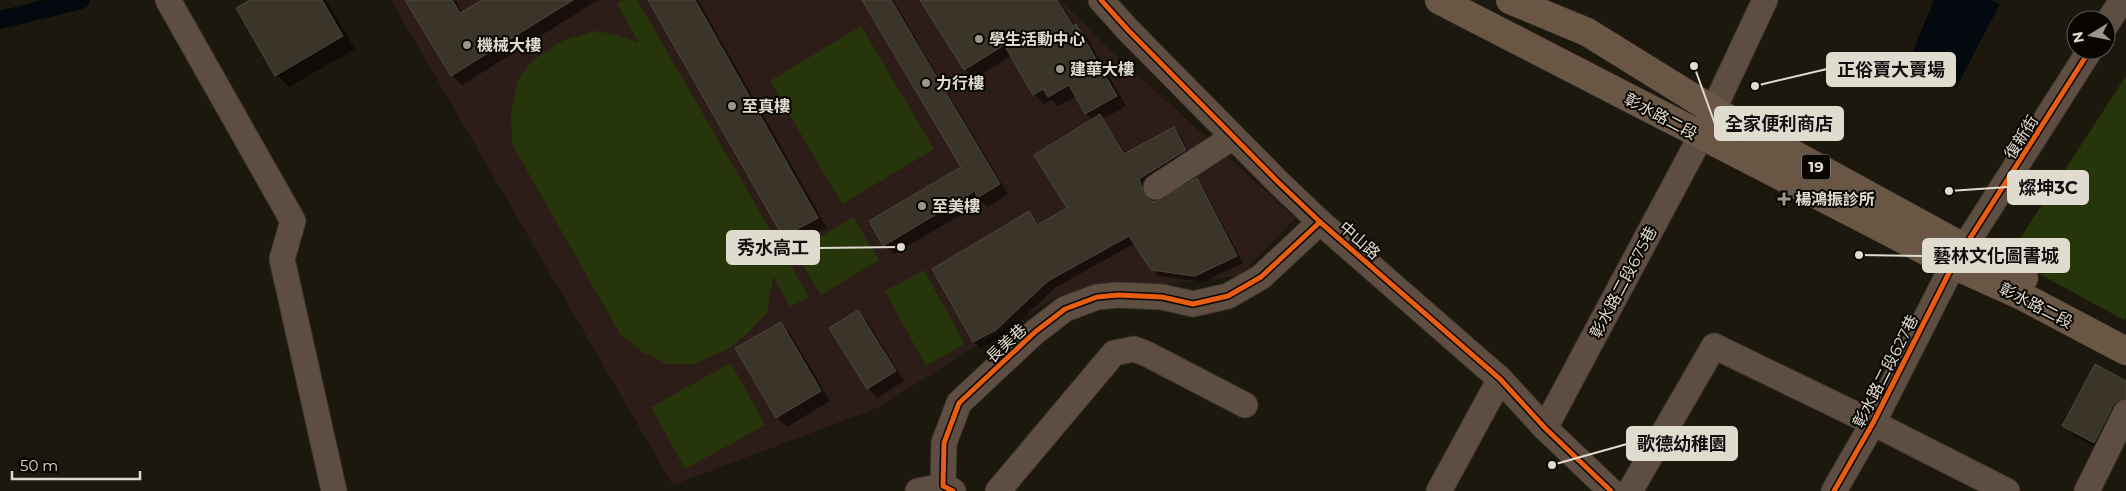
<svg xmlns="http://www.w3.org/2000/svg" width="2126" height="491" viewBox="0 0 2126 491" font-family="Montserrat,'Noto Sans TC',sans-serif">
	<rect width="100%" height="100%" fill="#1d180e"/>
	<!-- education -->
	<path fill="#2d1d18" d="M391 0H1060L1110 50 1295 218 1239 276 1056 297 877 408 673 485Z"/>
	<!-- green -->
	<g fill="#27360a">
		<path d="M622 0H637L809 297 790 307 773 276 767 312 746 335 728 349 694 364H668L644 353 620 334 512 144 511 112 518 80 533 60 562 41 595 31 618 35 639 43 617 4Z"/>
		<path d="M861 26 934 149 842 204 770 81Z"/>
		<path d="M2126 76V317L2124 320 2008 257Z"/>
		<path d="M853 217 879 260 821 295 795 252Z"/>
		<path d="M924 270 965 344 926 366 885 291Z"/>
		<path d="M731 363 765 425 685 469 651 407Z"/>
	</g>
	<!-- water -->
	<path fill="#04090f" d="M1934 0H1991L2000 4 1956 88 1909 60Z"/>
	<!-- shadow -->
	<g fill="#0007">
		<path d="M253 0H326L355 49 289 87 276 75Z"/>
		<path d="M406 0H455L463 13 484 0H598L462 85 452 75Z"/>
		<path d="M649 0H698L827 228 794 246 784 236Z"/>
		<path d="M864 0H893L1008 194 988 207 983 202 894 254 884 245 962 167Z"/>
		<path d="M922 0H1059L1075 26 1086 36 1126 106 1103 119 1126 154 1174 129 1181 136 1192 158 1145 186 1150 202H1158L1196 180 1203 187 1243 263 1203 282 1159 276 1152 269 1135 243 1055 288 1003 337 981 348 974 342 934 269 1029 213 1038 225 1068 208 1093 120 1086 113 1077 96 1058 106 1052 100 1044 104 1034 94 1012 55 975 79 965 69Z"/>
		<path d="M858 312 868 322 904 381 877 398 868 388Z"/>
		<path d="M780 323 790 333 830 401 787 427 777 417Z"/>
		<path d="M2126 383V412L2104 452 2073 435 2063 426Z"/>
	</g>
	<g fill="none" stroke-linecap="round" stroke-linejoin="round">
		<!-- canal -->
		<path stroke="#04090f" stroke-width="18" d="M0 20 81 0"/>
	</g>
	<!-- building -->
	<g fill="#3a3429" stroke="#4c473e">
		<path d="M250 0H322L343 36 275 76 236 8Z"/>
		<path d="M405 0H452L460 13 482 0H573L451 76Z"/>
		<path d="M648 0H695L818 218 783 237Z"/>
		<path d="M862 0H891L1000 184 977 198 975 191 883 246 869 221 961 167Z"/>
		<path d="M920 0H1057L1073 26 1076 24 1117 96 1085 114 1069 85 1048 97 1043 89 1033 95 1004 45 964 70Z"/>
		<path d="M1100 114 1124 154 1174 127 1186 150 1139 179 1144 194 1152 202 1157 201 1197 178 1237 256 1195 276 1151 270 1129 236 1048 281 996 330 973 342 932 269 1029 211 1037 225 1067 208 1034 155Z"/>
		<path d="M858 310 896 371 867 389 829 328Z"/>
		<path d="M781 322 821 391 776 418 735 348Z"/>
		<path d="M2095 364 2126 381V398L2118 400 2113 405 2094 443 2062 426Z"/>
	</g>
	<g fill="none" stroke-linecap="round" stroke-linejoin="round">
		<defs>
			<g id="minor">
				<path d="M168 0 293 221 282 259 334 491"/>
				<path d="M1101 0 1128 30 1278 182 1320 222 1500 379 1545 428 1611 491"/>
				<path d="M2106 25 2122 0"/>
				<path d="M1156 187 1233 137"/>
				<path d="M1545 428 1701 136 1765 0"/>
				<path d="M918 491 943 486"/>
				<path d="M953 491 943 486 944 443 959 403 1035 332 1065 309 1097 297 1118 295 1162 297 1193 304 1228 296 1261 277 1320 222"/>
				<path d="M998 491 1114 353 1134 349 1147 354 1245 405"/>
				<path d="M1439 491 1500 379"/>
				<path d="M1630 491 1714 346 1873 423 2007 491"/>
				<path d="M1834 491 1873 423 1953 265 2090 50"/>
				<path d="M2087 491 2126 412"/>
			</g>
			<g id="major">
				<path d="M1439 0 1953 265 2022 296 2126 351"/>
				<path d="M1510 0 1587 32 1713 110 1965 248 2024 278"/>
			</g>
		</defs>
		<!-- minor casing -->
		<use href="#minor" stroke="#37322b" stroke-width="27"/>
		<!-- major casing -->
		<use href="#major" stroke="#37322b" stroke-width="29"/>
		<!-- minor -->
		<use href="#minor" stroke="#5e4e42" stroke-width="25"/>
		<!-- major -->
		<use href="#major" stroke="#695645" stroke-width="28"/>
		<defs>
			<g id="cycleway">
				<path d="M1101 0 1128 30 1278 182 1320 222 1500 379 1545 428 1611 491"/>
				<path d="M953 491 943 486 944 443 959 403 1035 332 1065 309 1097 297 1118 295 1162 297 1193 304 1228 296 1261 277 1320 222"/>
				<path d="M1834 491 1873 423 1953 265 2090 50"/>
			</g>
		</defs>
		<!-- cycleway casing -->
		<use href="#cycleway" stroke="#090602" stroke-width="8"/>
		<!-- cycleway -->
		<use href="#cycleway" stroke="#e95d12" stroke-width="5"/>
	</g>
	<!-- markers -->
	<g fill="#9c978b" stroke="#090602" stroke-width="2">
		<circle cx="979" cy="39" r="5"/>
		<circle cx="467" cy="45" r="5"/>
		<circle cx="1060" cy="69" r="5"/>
		<circle cx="926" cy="83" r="5"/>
		<circle cx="732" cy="106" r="5"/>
		<path d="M1781.5 191.5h5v5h5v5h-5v5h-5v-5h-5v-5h5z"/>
		<circle cx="922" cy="206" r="5"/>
	</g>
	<g text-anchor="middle" stroke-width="4" stroke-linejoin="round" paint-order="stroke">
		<!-- shield labels -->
		<rect fill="#090602" stroke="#a09b92" stroke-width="1" x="1802" y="154.5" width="28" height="25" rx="4"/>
		<g font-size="15" font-weight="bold" fill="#e0dbcf">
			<text x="1816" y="172">19</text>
		</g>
		<!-- poi labels -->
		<g font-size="16" font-weight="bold" fill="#e0dbcf" stroke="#090602" text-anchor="start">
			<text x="989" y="45">學生活動中心</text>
			<text x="477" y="51">機械大樓</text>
			<text x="1070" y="75">建華大樓</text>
			<text x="936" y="89">力行樓</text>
			<text x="742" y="112">至真樓</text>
			<text x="1795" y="205">楊鴻振診所</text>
			<text x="932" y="212">至美樓</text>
		</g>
		<!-- street labels -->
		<g font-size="16" fill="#e0dbcf" stroke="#090602">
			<text transform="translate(1661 116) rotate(28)" y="6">彰水路二段</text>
			<text transform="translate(2021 137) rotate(-58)" y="6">復新街</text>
			<text transform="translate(1360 240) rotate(41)" y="6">中山路</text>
			<text transform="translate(1623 282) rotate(-62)" y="6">彰水路二段675巷</text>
			<text transform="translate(2036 305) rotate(27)" y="6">彰水路二段</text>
			<text transform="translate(1006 343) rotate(-43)" y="6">長美巷</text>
			<text transform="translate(1885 371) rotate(-63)" y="6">彰水路二段627巷</text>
		</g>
	</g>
	<!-- callouts -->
	<path fill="none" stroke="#e0dbcf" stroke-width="2" d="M1755 86L1827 69M1694 66L1715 124M1949 191L2008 187M901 247L819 248M1859 255L1923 256M1552 465L1627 444"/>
	<g fill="#e0dbcf" stroke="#090602" stroke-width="2">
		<circle cx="1755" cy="86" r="5"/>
		<circle cx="1694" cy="66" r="5"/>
		<circle cx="1949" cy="191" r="5"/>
		<circle cx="901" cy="247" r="5"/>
		<circle cx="1859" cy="255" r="5"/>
		<circle cx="1552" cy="465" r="5"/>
	</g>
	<g fill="#e0dbcf" stroke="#e0dbcf" stroke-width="2">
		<rect x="1827" y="53" width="128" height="33" rx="5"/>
		<rect x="1715" y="107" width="128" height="33" rx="5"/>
		<rect x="2008" y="171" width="80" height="33" rx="5"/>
		<rect x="727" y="231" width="92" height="33" rx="5"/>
		<rect x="1923" y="239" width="146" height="33" rx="5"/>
		<rect x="1627" y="427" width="110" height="33" rx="5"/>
	</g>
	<g font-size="18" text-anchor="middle" font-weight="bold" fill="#111">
		<text x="1891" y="76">正俗賣大賣場</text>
		<text x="1779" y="130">全家便利商店</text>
		<text x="2048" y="194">燦坤3C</text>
		<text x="773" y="254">秀水高工</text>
		<text x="1996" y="262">藝林文化圖書城</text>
		<text x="1682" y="450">歌德幼稚園</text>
	</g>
	<!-- north arrow -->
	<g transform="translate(2091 35) rotate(260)"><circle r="24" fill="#090602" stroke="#5f5b54"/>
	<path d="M0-4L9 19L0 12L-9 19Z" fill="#9c978b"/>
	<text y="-8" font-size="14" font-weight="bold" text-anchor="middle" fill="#e0dbcf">N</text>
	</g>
	<!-- scale -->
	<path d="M12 471v8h128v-8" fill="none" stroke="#e0dbcf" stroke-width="2.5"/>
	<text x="20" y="471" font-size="15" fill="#e0dbcf" stroke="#090602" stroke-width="4" paint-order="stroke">50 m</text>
</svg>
